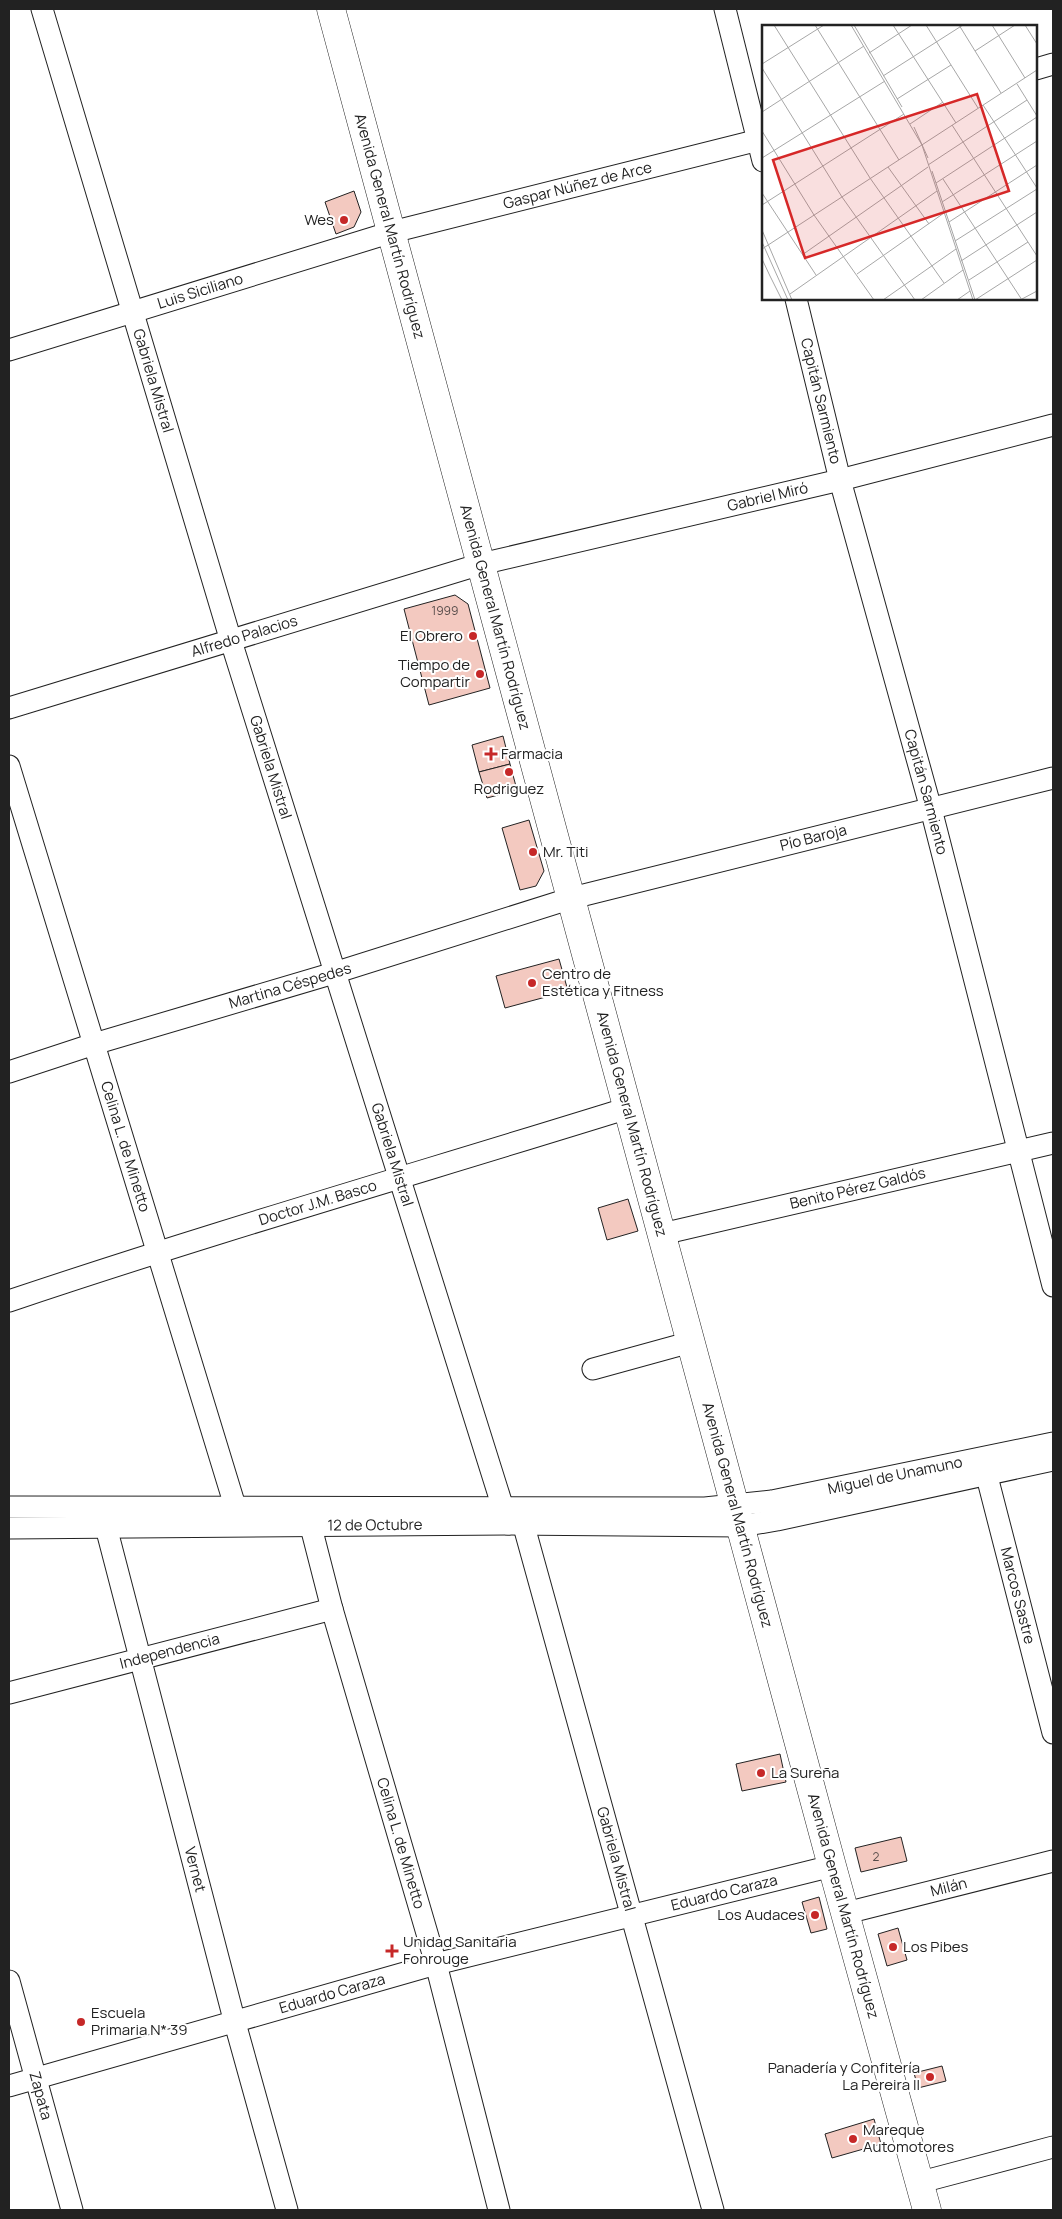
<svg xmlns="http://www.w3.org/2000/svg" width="1062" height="2219" viewBox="0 0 1062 2219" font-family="Manrope,sans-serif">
	<rect width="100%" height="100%" fill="#fff"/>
	<!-- building -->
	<g fill="#f3c9c0" stroke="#222">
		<path d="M354 191 361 212 354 227 336 234 325 202Z"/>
		<path d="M455 595 468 604 490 688 429 705 404 609Z"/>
		<path d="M503 736 510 764 479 772 472 745Z"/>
		<path d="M510 764 517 790 487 798 479 772Z"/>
		<path d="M529 820 544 871 536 886 520 890 502 828Z"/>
		<path d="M559 959 568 991 505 1008 496 976Z"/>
		<path d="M628 1199 638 1231 607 1240 598 1208Z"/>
		<path d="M780 1754 786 1782 742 1791 736 1764Z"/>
		<path d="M901 1837 907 1861 861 1872 855 1848Z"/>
		<path d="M819 1897 827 1929 811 1933 802 1902Z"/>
		<path d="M898 1928 907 1960 887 1966 878 1934Z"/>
		<path d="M942 2066 946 2081 918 2088 914 2073Z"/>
		<path d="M874 2119 881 2144 832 2158 825 2134Z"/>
	</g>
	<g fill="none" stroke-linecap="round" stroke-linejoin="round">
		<defs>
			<g id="minor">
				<path id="s1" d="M42 9 231 641 508 1524"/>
				<path d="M725 9 763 161"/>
				<path d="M1036 69 1053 64"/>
				<path id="s2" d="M796 299 840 480 931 809 1053 1286"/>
				<path id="s3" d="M9 350 392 232 763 139"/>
				<path id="s4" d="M9 708 481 564 840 480 1053 425"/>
				<path id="s5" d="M9 766 235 1506 234 1519"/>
				<path id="s6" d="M9 1072 94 1044 334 973 572 898 1053 778"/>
				<path id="s7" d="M662 1234 1053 1143"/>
				<path id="s8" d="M9 1301C214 1232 422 1172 628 1108"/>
				<path d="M593 1369 691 1342"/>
				<path id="s9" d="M983 1461 1053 1733"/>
				<path id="s10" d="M9 1507 705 1508 772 1501 1053 1443"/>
				<path id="s11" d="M520 1512 713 2210"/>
				<path id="s12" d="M314 1514 311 1527 332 1609 436 1964 499 2210"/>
				<path id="s13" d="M106 1527 235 2023 287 2210"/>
				<path id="s14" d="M9 1528 508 1524 741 1526 777 1520 1053 1460"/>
				<path id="s15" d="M9 1693 332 1609"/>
				<path id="s16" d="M846 1913 1053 1861"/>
				<path id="s17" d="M9 1981 72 2210"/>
				<path id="s18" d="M9 2086 436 1964 832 1866"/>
				<path d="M921 2182 1053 2147"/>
			</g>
			<g id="major">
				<path id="s19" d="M331 9 832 1866 927 2210"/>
			</g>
		</defs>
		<!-- minor casing -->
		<use href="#minor" stroke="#222" stroke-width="23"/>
		<!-- major casing -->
		<use href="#major" stroke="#222" stroke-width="29"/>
		<!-- minor -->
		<use href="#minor" stroke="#fff" stroke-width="21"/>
		<!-- major -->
		<use href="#major" stroke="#fff" stroke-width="28"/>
	</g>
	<!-- markers -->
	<g fill="#c62828" stroke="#fff" stroke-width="2">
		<circle cx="344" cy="220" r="5"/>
		<circle cx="473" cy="636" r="5"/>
		<circle cx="480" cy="674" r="5"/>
		<path d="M488.5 746.5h5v5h5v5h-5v5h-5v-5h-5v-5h5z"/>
		<circle cx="509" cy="772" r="5"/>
		<circle cx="533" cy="852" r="5"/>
		<circle cx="532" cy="983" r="5"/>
		<circle cx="761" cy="1773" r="5"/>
		<circle cx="815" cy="1915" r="5"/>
		<circle cx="893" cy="1947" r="5"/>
		<path d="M389.5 1943.5h5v5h5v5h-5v5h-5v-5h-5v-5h5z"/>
		<circle cx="81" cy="2022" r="5"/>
		<circle cx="930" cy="2077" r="5"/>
		<circle cx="853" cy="2139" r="5"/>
	</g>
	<g text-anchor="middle" stroke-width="4" stroke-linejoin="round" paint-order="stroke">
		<!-- number labels -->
		<g font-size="12" fill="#564c4a">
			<text x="445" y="615">1999</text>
			<text x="876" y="1861">2</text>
		</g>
		<!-- street labels -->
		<g font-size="15" fill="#222" stroke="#fff">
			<text dy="5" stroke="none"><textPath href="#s3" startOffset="592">Gaspar Núñez de Arce</textPath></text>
			<text dy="5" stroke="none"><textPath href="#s19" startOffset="225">Avenida General Martín Rodríguez</textPath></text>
			<text dy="5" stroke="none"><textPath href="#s3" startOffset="200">Luis Siciliano</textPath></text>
			<text dy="5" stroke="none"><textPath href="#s1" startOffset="388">Gabriela Mistral</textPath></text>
			<text dy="5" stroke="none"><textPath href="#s2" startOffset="105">Capitán Sarmiento</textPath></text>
			<text dy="5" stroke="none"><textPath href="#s4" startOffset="788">Gabriel Miró</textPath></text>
			<text dy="5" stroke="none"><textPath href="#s19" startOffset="630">Avenida General Martín Rodríguez</textPath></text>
			<text dy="5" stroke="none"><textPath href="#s4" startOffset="246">Alfredo Palacios</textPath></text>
			<text dy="5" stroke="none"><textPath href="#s1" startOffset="792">Gabriela Mistral</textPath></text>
			<text dy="5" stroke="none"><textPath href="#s2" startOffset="510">Capitán Sarmiento</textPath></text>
			<text dy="5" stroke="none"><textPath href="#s6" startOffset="838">Pío Baroja</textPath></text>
			<text dy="5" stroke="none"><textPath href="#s6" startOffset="294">Martina Céspedes</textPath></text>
			<text dy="5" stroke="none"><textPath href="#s19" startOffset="1155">Avenida General Martín Rodríguez</textPath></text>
			<text dy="5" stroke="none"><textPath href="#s5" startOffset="398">Celina L. de Minetto</textPath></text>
			<text dy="5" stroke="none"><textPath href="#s1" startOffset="1198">Gabriela Mistral</textPath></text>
			<text dy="5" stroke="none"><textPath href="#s7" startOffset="201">Benito Pérez Galdós</textPath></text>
			<text dy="5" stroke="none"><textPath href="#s8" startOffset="324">Doctor J.M. Basco</textPath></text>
			<text dy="5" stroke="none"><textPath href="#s10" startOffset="889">Miguel de Unamuno</textPath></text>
			<text dy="5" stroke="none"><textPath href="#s19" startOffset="1560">Avenida General Martín Rodríguez</textPath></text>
			<text dy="5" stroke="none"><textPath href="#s14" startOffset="366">12 de Octubre</textPath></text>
			<text dy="5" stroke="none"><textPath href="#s9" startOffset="139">Marcos Sastre</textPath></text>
			<text dy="5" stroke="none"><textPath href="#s15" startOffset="166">Independencia</textPath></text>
			<text dy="5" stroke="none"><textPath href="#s12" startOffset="342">Celina L. de Minetto</textPath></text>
			<text dy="5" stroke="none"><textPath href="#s11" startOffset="360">Gabriela Mistral</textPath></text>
			<text dy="5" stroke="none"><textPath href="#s13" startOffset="354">Vernet</textPath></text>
			<text dy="5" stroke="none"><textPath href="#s16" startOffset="106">Milán</textPath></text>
			<text dy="5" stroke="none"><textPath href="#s18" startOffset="741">Eduardo Caraza</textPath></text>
			<text dy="5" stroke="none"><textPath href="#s19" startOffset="1965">Avenida General Martín Rodríguez</textPath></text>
			<text dy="5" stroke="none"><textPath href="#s18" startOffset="336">Eduardo Caraza</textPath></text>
			<text dy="5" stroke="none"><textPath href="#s17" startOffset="119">Zapata</textPath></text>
		</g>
		<!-- poi labels -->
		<g font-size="15" fill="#222" stroke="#fff" text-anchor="start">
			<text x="334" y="225" text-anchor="end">Wes</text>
			<text x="463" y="641" text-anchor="end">El Obrero</text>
			<text x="470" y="670" text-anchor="end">Tiempo de<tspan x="470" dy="17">Compartir</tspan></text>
			<text x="501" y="759">Farmacia</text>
			<text x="509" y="794" text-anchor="middle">Rodriguez</text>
			<text x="543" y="857">Mr. Titi</text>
			<text x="542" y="979">Centro de<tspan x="542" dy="17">Estética y Fitness</tspan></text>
			<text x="771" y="1778">La Sureña</text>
			<text x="805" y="1920" text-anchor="end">Los Audaces</text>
			<text x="403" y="1947">Unidad Sanitaria<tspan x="403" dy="17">Fonrouge</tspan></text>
			<text x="903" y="1952">Los Pibes</text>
			<text x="91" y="2018">Escuela<tspan x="91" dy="17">Primaria N* 39</tspan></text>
			<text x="920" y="2073" text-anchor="end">Panadería y Confitería<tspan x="920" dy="17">La Pereira II</tspan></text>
			<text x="863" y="2135">Mareque<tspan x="863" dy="17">Automotores</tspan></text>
		</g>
	</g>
	<!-- overview -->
	<g transform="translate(762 25)">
		<rect width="275" height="275" fill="#fff"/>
		<path fill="none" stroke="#a7a7a7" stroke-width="1" d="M12 0 108 153 182 258M53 0 137 135M89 0 160 120 211 275M92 0 140 82M131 0 194 98M164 0 216 83M197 0 239 68M230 0 263 53M263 0 275 19M213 26 253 0M107 28 150 0M0 39 62 0M0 43 80 172 153 275M121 51 201 0M255 59 275 91M135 74 189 40M221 80 275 163M0 87 102 21M148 99 181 77M190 100 275 231M152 102 166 133M0 106 52 190 112 275M0 133 123 56M166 140 265 75M126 142 167 199M170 146 213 275M181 154 260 275M174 158 275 92M0 168 54 250M180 177 275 116M0 180 142 89M187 197 275 140M0 205 30 275M193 216 275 164M0 217 26 275M0 224 275 45M40 230 166 142M0 234 8 251M199 236 275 187M95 249 182 188M8 251 20 275M207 255 266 217M28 269 175 166M260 274 275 266M121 275 194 224M159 275 201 245M195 275 208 266M213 275 275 235"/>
		<path fill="#d62828" fill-opacity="0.15" stroke="#d62828" stroke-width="2.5" d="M215 69 247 166 43 233 11 135Z"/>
		<rect width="275" height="275" fill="none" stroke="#222" stroke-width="2.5"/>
	</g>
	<!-- border -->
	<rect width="1062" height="2219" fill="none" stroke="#222222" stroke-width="20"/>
</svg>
